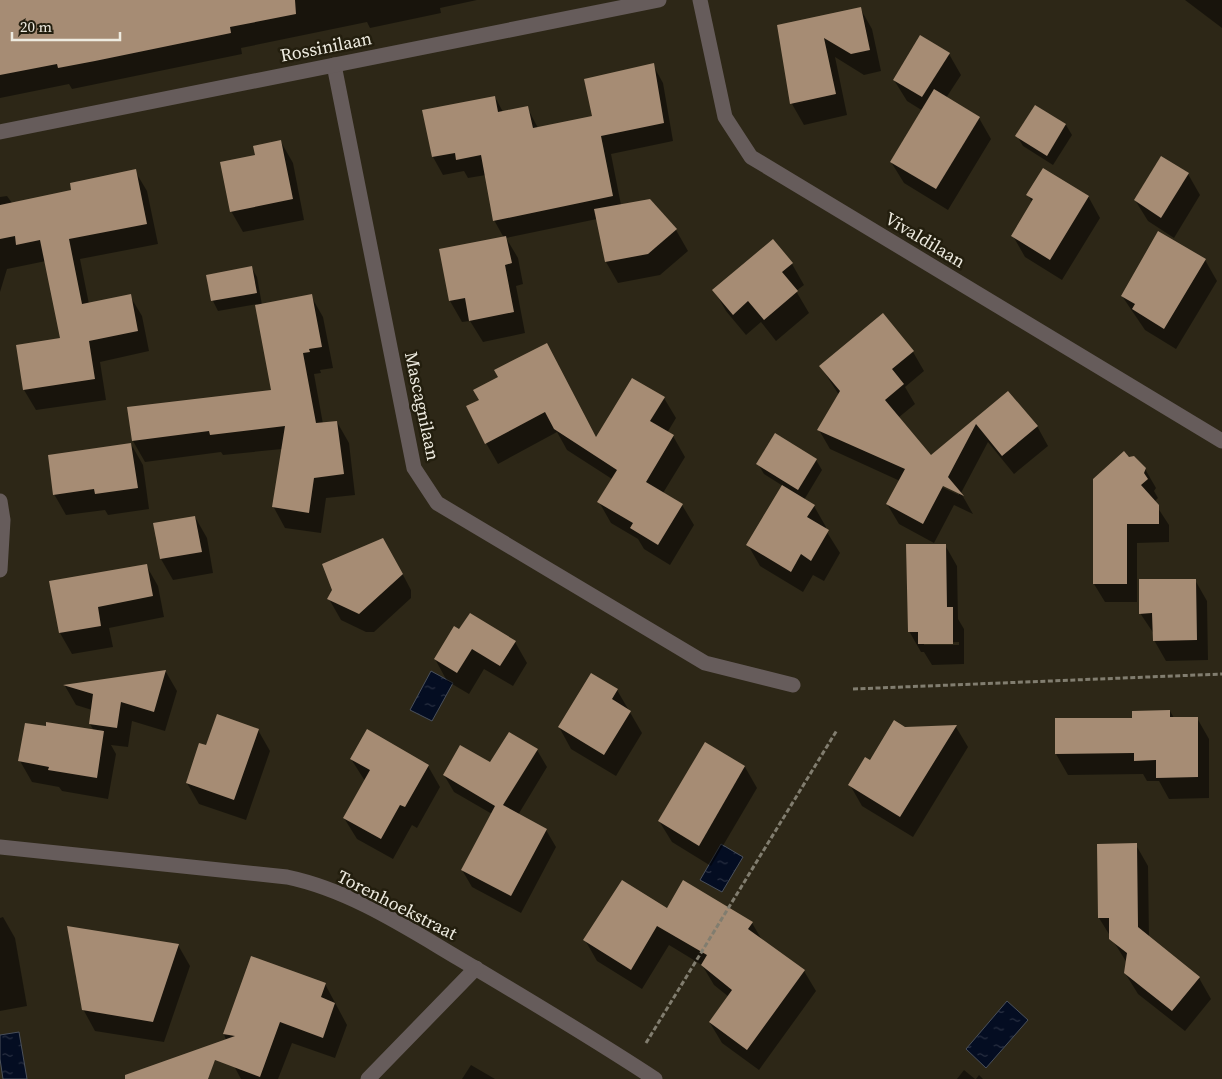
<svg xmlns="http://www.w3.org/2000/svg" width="1222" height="1079" viewBox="0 0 1222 1079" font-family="'Source Serif 4',serif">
	<defs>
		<pattern id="water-ripples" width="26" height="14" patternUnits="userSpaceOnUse" patternTransform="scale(1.25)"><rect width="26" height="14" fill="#040d22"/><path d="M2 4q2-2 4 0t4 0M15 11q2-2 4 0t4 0" fill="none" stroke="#293042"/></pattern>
	</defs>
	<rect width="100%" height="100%" fill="#2d2717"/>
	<!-- water -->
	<g fill="url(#water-ripples)" stroke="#4a505b">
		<path d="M431 671 453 683 432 721 410 710Z"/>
		<path d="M721 844 743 857 722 892 700 880Z"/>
		<path d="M1007 1001 1028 1020 986 1068 966 1049Z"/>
		<path d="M19 1032 27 1079H3L0 1059V1035Z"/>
	</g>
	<!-- shadow -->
	<g fill="#0007" fill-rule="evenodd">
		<path d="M0 0H477L440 8 441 13 370 28 367 22 241 48 242 54 72 89 69 84 0 98Z"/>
		<path d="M1185 0H1222V28Z"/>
		<path d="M860 8 872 29 881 71 864 75 835 57 847 115 804 125 792 104 778 26Z"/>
		<path d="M949 54 961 75 946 98 979 118 991 139 948 210 904 183 891 162 923 111 907 101 894 80Z"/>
		<path d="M653 65 663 83 673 141 611 154 621 205 676 230 688 251 660 275 618 283 606 262 597 219 506 238 518 258 523 284 516 286 525 333 483 342 470 321 462 322 450 301 440 250 504 238 494 220 486 175 468 178 464 171 443 175 433 157 424 111 495 97 503 112 527 107 538 128 593 117Z"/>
		<path d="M1035 106 1066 125 1072 135 1053 165 1023 146 1017 136Z"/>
		<path d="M281 142 293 163 304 220 243 232 231 211Z"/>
		<path d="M135 171 147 191 158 244 80 259 89 304 130 296 142 316 149 351 100 362 106 400 36 410 24 390 62 339 46 261 7 269 0 292V197L7 196 12 203 73 191Z"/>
		<path d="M1188 174 1200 195 1174 238 1148 221 1135 200Z"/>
		<path d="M1028 195 1088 196 1100 218 1062 280 1025 257 1013 236 1033 203Z"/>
		<path d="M1205 260 1217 281 1176 349 1145 330 1122 296Z"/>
		<path d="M792 264 804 285 796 291 809 313 776 341 761 322 746 335 726 311 714 290Z"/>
		<path d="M251 267 257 277 262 305 311 296 323 317 333 368 320 370 321 373 314 374 323 424 337 422 349 443 355 495 326 498 321 533 285 528 273 506 282 449 223 455 221 452 145 462 133 441 129 408 273 391 257 304 218 311 213 301 208 276Z"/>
		<path d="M913 352 924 371 905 387 915 404 898 418 930 457 1008 392 1037 426 1048 446 1014 474 988 442 961 493 973 514 954 505 934 543 899 524 887 504 900 481 830 449 819 430 839 395 821 367ZM938 483 959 492V495L937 485Z"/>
		<path d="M500 378 597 439 664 398 676 418 667 433 673 436 685 457 663 493 682 505 694 525 670 565 644 549 638 539 611 523 599 502 612 479 567 450 557 432 498 464 486 443 480 400Z"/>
		<path d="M131 444 143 465 149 509 108 515 105 510 66 515 54 494Z"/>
		<path d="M1129 458 1145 469 1156 488 1154 491 1158 498 1154 502 1169 525V542L1137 543V602H1105L1094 584Z"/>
		<path d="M816 460 822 470 804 500 814 506 826 527 825 529 840 553 824 581 813 575 803 592 760 566 748 545 783 486 764 474 758 464Z"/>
		<path d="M195 517 207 538 213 573 173 580 161 559Z"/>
		<path d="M945 545 957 566 958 619 964 629V664L932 665 924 652H921L909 631ZM959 642V645H924V643Z"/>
		<path d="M395 560 411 590V598L374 632H366L341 620 329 599Z"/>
		<path d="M146 565 158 586 164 617 109 628 113 647 72 654 60 633 51 582Z"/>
		<path d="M1195 580 1207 601 1208 660 1166 661 1154 640V634L1140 613Z"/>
		<path d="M460 631 515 642 527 663 513 686 484 669 469 694 447 681 435 659Z"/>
		<path d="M166 672 177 691 165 731 132 721 128 747 111 745 116 754 108 799 62 791 59 787 32 782 20 761 94 731 90 724 92 710 76 705 65 686Z"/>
		<path d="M617 690 642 733 616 776 571 749 559 727Z"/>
		<path d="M1170 711 1174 718H1197L1209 739V798L1169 799 1159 781H1147L1143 774 1068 775 1056 754 1134 719Z"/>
		<path d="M956 727 968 747 913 837 862 806 850 785 904 728Z"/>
		<path d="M258 730 270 751 246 820 199 804 187 783Z"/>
		<path d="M706 744 745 767 757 788 711 866 672 842 659 821Z"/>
		<path d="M537 750 547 767 518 815 546 830 556 847 521 913 472 887 462 870 492 814 454 792 444 775Z"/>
		<path d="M351 759 428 766 440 787 417 828 412 825 393 859 357 839 344 818 365 781Z"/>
		<path d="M1098 845H1136L1148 866 1149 938 1199 978 1211 999 1185 1031 1138 994 1125 973 1127 963 1099 918Z"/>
		<path d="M667 910 752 923 762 940 804 971 816 991 759 1070 722 1043 710 1023 729 997 714 985 702 965 669 945 642 989 597 961 585 940Z"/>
		<path d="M3 917 15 938 27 1006 0 1011V918Z"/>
		<path d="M178 945 190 966 164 1042 95 1031 83 1009Z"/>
		<path d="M325 984 347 1025 335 1058 292 1043 278 1079H241L234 1066 224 1034Z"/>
		<path d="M471 1065 495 1079H462Z"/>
		<path d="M964 1070 975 1079H957Z"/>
		<path d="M979 1075 983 1079H976Z"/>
	</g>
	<!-- building -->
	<g fill="#a68c74">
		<path d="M0 0H295L296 14 230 27 231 33 95 61 58 68 57 64 0 75Z"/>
		<path d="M861 7 870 50 851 54 824 38 836 94 790 104 777 25Z"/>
		<path d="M920 35 950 53 922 97 893 80Z"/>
		<path d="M654 63 664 123 601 136 613 196 493 221 481 155 456 160 455 153 432 157 422 110 495 96 498 112 528 106 533 128 592 116 584 79Z"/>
		<path d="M934 89 980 117 936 189 890 162Z"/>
		<path d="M1035 105 1066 124 1047 156 1015 136Z"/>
		<path d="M281 140 293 199 230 212 220 162 255 155 253 146Z"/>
		<path d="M1161 156 1189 173 1161 218 1134 200Z"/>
		<path d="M1043 168 1089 196 1050 260 1011 236 1033 199 1026 195Z"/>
		<path d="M136 169 147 224 69 239 82 304 131 294 138 331 89 341 95 379 23 390 16 345 60 338 40 240 16 245 15 236 0 239V205L71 190 70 183Z"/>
		<path d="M650 199 677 229 648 254 605 262 594 209Z"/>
		<path d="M1158 231 1206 259 1164 329 1132 309 1135 304 1121 296Z"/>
		<path d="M506 236 512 263 505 265 514 312 469 321 465 298 449 301 439 249Z"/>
		<path d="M773 239 793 263 782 272 798 291 764 320 748 301 733 315 712 290Z"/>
		<path d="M252 266 257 293 211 301 206 275Z"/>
		<path d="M312 294 322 347 309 349 310 352 303 353 316 423 337 421 344 474 314 478 309 513 272 507 285 426 210 435 209 431 132 441 127 407 271 390 255 305Z"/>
		<path d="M883 313 914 351 892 369 904 384 885 400 931 455 1008 391 1038 426 1002 456 976 424 948 477 964 496 943 486 923 524 886 504 905 469 817 430 840 391 819 366Z"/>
		<path d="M547 343 596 437 632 378 665 397 650 421 674 435 646 482 683 504 658 545 630 528 633 523 597 502 617 470 554 429 545 412 485 444 466 406 479 400 473 390 498 377 494 370Z"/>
		<path d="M775 433 817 459 798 490 756 464Z"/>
		<path d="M131 443 138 488 95 494 94 489 53 495 48 455Z"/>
		<path d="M1124 451 1129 457 1134 456 1146 468 1144 473 1148 479 1141 485 1159 505V524H1127V584H1093V479Z"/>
		<path d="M782 485 815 505 807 517 829 530 811 561 801 554 791 572 746 545Z"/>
		<path d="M195 516 202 552 160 559 153 523Z"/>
		<path d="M383 538 403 574 359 614 327 599 332 590 322 564Z"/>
		<path d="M906 544H946L947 607H953V644H918V632H908Z"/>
		<path d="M147 564 153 596 98 607 101 626 59 633 49 581Z"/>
		<path d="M1139 579H1196L1197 640 1153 641 1152 613 1139 614Z"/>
		<path d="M470 613 516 641 500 666 472 649 457 673 434 659 454 626 459 629Z"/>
		<path d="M166 670 154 712 121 702 117 728 89 724 93 694 63 685Z"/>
		<path d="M591 673 618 689 612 699 631 711 604 755 558 727Z"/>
		<path d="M1170 710V717H1198V777L1156 778V760L1134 761V753L1055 754V718H1132V711Z"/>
		<path d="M217 714 259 729 234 800 186 783 199 743 206 745Z"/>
		<path d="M894 720 905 727 957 725 900 817 848 785 865 757 870 760Z"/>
		<path d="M46 722 104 731 97 778 48 770 49 767 18 761 25 723 46 726Z"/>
		<path d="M367 729 429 765 405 807 400 805 381 839 343 818 370 770 350 759Z"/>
		<path d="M509 732 538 749 503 805 547 829 511 896 461 870 495 806 443 775 460 745 490 762Z"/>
		<path d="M705 742 745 766 699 846 658 821Z"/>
		<path d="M1137 843 1138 927 1200 977 1172 1011 1124 973 1127 953 1109 939V918H1098L1097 844Z"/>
		<path d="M622 880 667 908 683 880 753 922 748 929 805 970 747 1050 709 1022 732 990 701 965 707 955 657 926 631 970 583 940Z"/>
		<path d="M67 926 179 944 153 1022 82 1010Z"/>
		<path d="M251 956 326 983 321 997 335 1003 323 1038 280 1022 260 1077 215 1060 208 1079H125V1075L235 1036 223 1034Z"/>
	</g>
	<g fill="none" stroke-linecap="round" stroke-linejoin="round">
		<!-- path -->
		<g stroke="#817d6f" stroke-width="3" stroke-dasharray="5 2.5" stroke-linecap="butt">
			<path d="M853 689 1222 674"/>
			<path d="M646 1043 837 730"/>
		</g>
		<!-- minor -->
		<g stroke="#665c5b" stroke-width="15">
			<path d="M700 0 725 117 751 157 1222 441"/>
			<path d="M334 65 414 468 437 503 705 663 793 685"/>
			<path d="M0 132 659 0"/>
			<path d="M0 501 3 520 0 570"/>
			<path d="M0 847 287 877C349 890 404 926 458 958 524 997 591 1037 655 1079"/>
			<path d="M368 1079 476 968"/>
		</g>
	</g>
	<g text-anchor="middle" stroke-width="5" stroke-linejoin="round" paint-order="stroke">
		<!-- street labels -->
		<g font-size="18" fill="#eeebe0" stroke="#231e0e">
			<text transform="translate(326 47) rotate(-11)" y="6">Rossinilaan</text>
			<text transform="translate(925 240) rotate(31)" y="6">Vivaldilaan</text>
			<text transform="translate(422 406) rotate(78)" y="6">Mascagnilaan</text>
			<text transform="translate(397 905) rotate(27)" y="6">Torenhoekstraat</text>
		</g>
	</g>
	<!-- scale -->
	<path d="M12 32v8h108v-8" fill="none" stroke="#eeebe0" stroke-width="2.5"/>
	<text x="20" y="32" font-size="15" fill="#eeebe0" stroke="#231e0e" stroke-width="4" paint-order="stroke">20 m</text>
</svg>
